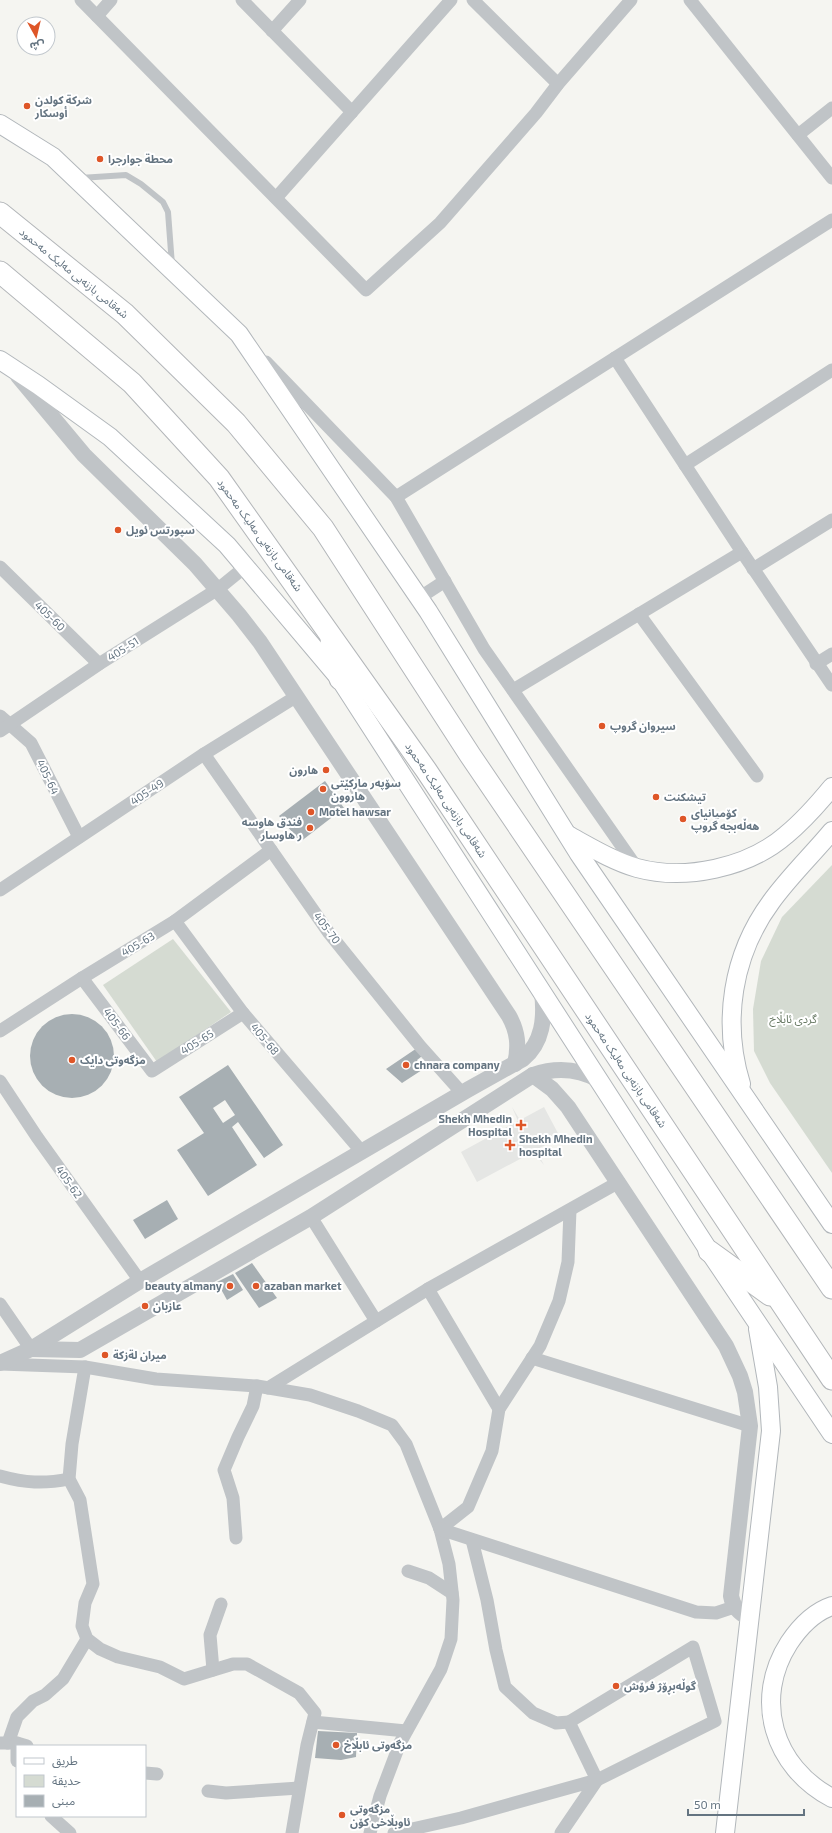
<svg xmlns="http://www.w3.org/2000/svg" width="832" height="1833" viewBox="0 0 832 1833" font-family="'Exo 2','Noto Sans Arabic',sans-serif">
	<rect width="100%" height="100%" fill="#f5f5f1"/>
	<!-- built -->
	<path fill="#e5e6e4" d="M512 1107 520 1120 544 1107 560 1137 536 1150 544 1165 533 1152 477 1182 461 1152 518 1121Z"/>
	<!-- green -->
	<g fill="#d5dbd2">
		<path d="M832 865V1173L770 1083 754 1051 753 1009 761 961 782 917Z"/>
		<path d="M173 939 231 1012 157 1062 103 985Z"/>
	</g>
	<!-- building -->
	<g fill="#a7afb3" fill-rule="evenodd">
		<path d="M325 781 344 808 300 842 279 816Z"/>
		<circle cx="72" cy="1056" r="42"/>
		<path d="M420 1046 426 1053 417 1060 422 1070 402 1083 386 1069Z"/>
		<path d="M228 1065 283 1145 264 1158 238 1122 232 1127 257 1165 208 1196 177 1150 204 1133 179 1097ZM225 1100 235 1115 223 1123 213 1108Z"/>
		<path d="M167 1200 178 1219 145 1239 133 1220Z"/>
		<path d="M252 1263 277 1298 259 1308 235 1273Z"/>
		<path d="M233 1274 243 1290 227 1300 217 1282Z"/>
		<path d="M318 1731 357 1733 356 1757 341 1760 315 1758Z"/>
	</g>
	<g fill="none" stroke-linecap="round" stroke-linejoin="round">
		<defs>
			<g id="secondary">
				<path d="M0 124 53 157 239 334 428 611 579 854 832 1224"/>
				<path d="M0 360 38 385 110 437 227 545 340 679 709 1251 832 1434"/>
				<path d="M568 835C590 847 613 861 637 868 685 881 748 868 786 835 803 821 818 804 832 787"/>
				<path d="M741 1084C722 1022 732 955 771 902 789 877 812 855 832 831"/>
				<path d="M832 1606C814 1612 799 1628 789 1643 753 1699 773 1767 832 1798"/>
				<path d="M725 1833 771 1431 768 1387 758 1329"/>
			</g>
			<g id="trunk">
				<path d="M0 213 125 314 236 423 323 528 470 755 832 1288"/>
				<path d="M0 272 132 383 219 478 426 770 832 1379"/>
				<path d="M331 640 340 679"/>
				<path d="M709 1251 770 1295"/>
			</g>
		</defs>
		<!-- secondary casing -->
		<use href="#secondary" stroke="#b2b7bb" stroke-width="20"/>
		<!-- trunk casing -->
		<use href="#trunk" stroke="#b3b6b9" stroke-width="23"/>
		<!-- service -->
		<path stroke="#c0c4c7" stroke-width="6" d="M80 178 126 175 141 184 163 202 168 212 172 265"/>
		<!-- minor -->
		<g stroke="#c0c4c7" stroke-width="13">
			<path d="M81 0 366 290 440 223 536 113 558 84 631 0"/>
			<path d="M242 0 352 112"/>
			<path d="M473 0 558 84"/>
			<path d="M690 0 832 178"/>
			<path d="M97 16 111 0"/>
			<path d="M272 31 300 0"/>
			<path d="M798 135 832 108"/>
			<path d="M276 198 451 0"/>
			<path d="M615 358 742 552 832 685"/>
			<path d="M266 362 396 497 484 649 637 868"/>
			<path d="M685 465 832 370"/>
			<path d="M396 497 832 220"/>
			<path d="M0 567 99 664"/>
			<path d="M753 569 832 520"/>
			<path d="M419 598 445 581"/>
			<path d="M639 614 757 776"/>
			<path d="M816 664 832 654"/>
			<path d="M513 690 742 552"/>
			<path d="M0 716 31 743 79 837"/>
			<path d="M0 731 99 664 218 589 245 567"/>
			<path d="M204 754 329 933 420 1046 462 1093"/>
			<path d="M0 890 204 754 297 696"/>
			<path d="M175 921 243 1013 362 1152"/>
			<path d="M82 978 152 1071 243 1013"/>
			<path d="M0 1031 82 978 175 921 271 850"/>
			<path d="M0 1081 37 1137 140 1281"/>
			<path d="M311 1217 376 1321"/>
			<path d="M428 1289 619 1182"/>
			<path d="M0 1304 31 1349"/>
			<path d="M532 1358 750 1426"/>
			<path d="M0 1364 85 1367 156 1379 257 1386 310 1395 358 1411 392 1425 406 1444 440 1529 449 1564 453 1600 451 1639 441 1669 400 1743 380 1796 370 1833"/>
			<path d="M85 1367 72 1444 69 1479 80 1500 93 1584 85 1603 82 1626 87 1639 100 1649 118 1657 160 1667 184 1679 233 1664H247L299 1693 315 1713 307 1745 292 1833"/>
			<path d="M268 1388 428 1289 499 1409"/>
			<path d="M0 1476C25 1483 44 1484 69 1479"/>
			<path d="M440 1529 468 1507 492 1451 499 1409 540 1346 559 1301 568 1262 570 1210"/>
			<path d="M440 1529 696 1612 716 1613 734 1607"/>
			<path d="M236 1538 233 1498 224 1470 238 1437 253 1406 257 1386"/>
			<path d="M472 1540 487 1600 496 1650 505 1687 533 1713 556 1723 569 1722"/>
			<path d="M408 1571 429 1578 452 1593"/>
			<path d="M213 1670 210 1635 221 1604"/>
			<path d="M313 1722 406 1731"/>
			<path d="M0 1743H17L27 1746"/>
			<path d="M8 1743 17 1717 33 1701 45 1695 63 1679 87 1639"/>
			<path d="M17 1743V1761"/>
			<path d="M145 1773 157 1774"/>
			<path d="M208 1791 226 1793 299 1788"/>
			<path d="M51 1816 70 1833"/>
			<path d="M394 1833 461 1818 597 1780 715 1721 693 1647 569 1722 597 1780"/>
			<path d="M561 1833 597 1780"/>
		</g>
		<!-- tertiary -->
		<g stroke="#c0c4c7" stroke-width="16">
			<path d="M18 376 84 455 195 564 239 615 260 642 509 1016C518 1032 519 1046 515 1064"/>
			<path d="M533 1075 552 1089 568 1107 726 1346 740 1376 745 1392 750 1426 731 1596C733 1607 739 1613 749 1618"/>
			<path d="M31 1349 80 1350 311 1217 533 1075C556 1067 577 1068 599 1080"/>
			<path d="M0 1363 31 1349 140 1281 469 1089 523 1059C543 1042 545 1018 542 992"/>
		</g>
		<!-- secondary -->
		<use href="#secondary" stroke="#fff" stroke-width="18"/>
		<!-- trunk -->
		<use href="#trunk" stroke="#fff" stroke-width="21"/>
	</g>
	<!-- markers -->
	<g fill="#de5628" stroke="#fff" stroke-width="1.5">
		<circle cx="27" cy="106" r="4"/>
		<circle cx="100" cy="159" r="4"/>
		<circle cx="118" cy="530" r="4"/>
		<circle cx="602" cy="726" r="4"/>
		<circle cx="326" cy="770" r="4"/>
		<circle cx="323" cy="789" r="4"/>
		<circle cx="656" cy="797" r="4"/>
		<circle cx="311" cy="812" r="4"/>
		<circle cx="683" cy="819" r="4"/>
		<circle cx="310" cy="828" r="4"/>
		<circle cx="72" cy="1060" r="4"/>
		<circle cx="406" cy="1065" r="4"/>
		<path d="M519 1119h4v4h4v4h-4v4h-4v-4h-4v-4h4z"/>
		<path d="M508 1139h4v4h4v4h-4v4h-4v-4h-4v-4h4z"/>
		<circle cx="230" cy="1286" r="4"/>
		<circle cx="256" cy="1286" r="4"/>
		<circle cx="145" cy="1306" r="4"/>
		<circle cx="105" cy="1355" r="4"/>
		<circle cx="616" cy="1686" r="4"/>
		<circle cx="336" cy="1745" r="4"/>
		<circle cx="342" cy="1815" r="4"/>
	</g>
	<g text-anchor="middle" stroke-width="4" stroke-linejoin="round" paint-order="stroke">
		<!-- poi labels -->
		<g font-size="11" font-weight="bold" fill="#647481" stroke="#fff" text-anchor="start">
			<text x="35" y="104">شرکة کولدن<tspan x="35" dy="13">أوسکار</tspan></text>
			<text x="108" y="163">محطة جوارجرا</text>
			<text x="126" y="534">سپورتس ئويل</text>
			<text x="610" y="730">سیروان گروپ</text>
			<text x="318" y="774" text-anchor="end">هارون</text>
			<text x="331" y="787">سۆپەر ماركێتی<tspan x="331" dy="13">هاروون</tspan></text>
			<text x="664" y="801">تيشكنت</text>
			<text x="319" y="816">Motel hawsar</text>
			<text x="691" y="817">کۆمپانیای<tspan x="691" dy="13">ھەڵەبجە گروپ</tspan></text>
			<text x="302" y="826" text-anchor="end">فندق هاوسه<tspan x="302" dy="13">ر هاوسار</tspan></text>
			<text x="80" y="1064">مزگەوتی دایک</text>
			<text x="414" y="1069">chnara company</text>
			<text x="512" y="1123" text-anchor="end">Shekh Mhedin<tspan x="512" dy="13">Hospital</tspan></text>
			<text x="519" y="1143">Shekh Mhedin<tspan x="519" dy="13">hospital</tspan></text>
			<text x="222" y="1290" text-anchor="end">beauty almany</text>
			<text x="264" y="1290">azaban market</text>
			<text x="153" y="1310">عازبان</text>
			<text x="113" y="1359">ميران لةزكة</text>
			<text x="624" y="1690">گوڵەبڕۆژ فرۆش</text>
			<text x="344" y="1749">مزگەوتی ئابڵاخ</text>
			<text x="350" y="1813">مزگەوتی<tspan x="350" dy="13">ئاوبڵاخی کۆن</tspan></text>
		</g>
		<!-- street labels -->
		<g font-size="11" fill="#647481" stroke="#fff">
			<text transform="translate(74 273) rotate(39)" y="4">شەقامی بازنەیی مەلیک مەحمود</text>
			<text transform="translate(260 535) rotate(54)" y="4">شەقامی بازنەیی مەلیک مەحمود</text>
			<text transform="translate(50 616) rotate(44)" y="4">405-60</text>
			<text transform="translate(123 649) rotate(-32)" y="4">405-51</text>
			<text transform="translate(48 777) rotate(64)" y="4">405-64</text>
			<text transform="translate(147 792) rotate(-34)" y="4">405-49</text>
			<text transform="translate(446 800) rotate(56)" y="4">شەقامی بازنەیی مەلیک مەحمود</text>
			<text transform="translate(327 928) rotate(53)" y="4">405-70</text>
			<text transform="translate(138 944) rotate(-31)" y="4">405-63</text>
			<text transform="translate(117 1024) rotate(53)" y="4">405-66</text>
			<text transform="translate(265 1039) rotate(50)" y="4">405-68</text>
			<text transform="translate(197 1042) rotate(-32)" y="4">405-65</text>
			<text transform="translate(626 1070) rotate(56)" y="4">شەقامی بازنەیی مەلیک مەحمود</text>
			<text transform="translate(69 1182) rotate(55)" y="4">405-62</text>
		</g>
		<!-- park labels -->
		<g font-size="11" fill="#677863" stroke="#fff">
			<text x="793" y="1023">گردی ئابڵاخ</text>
		</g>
	</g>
	<!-- legend -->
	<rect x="16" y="1745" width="130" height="72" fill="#ffffff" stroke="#c1c7cd"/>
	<rect x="24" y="1758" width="20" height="6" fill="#ffffff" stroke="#c1c7cd"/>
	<text x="52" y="1765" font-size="12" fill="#647481">طريق</text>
	<rect x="24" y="1775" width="20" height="12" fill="#d5dbd2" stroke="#c1c7cd"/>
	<text x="52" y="1785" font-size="12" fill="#647481">حديقة</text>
	<rect x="24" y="1795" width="20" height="12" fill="#a7afb3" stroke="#c1c7cd"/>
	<text x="52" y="1805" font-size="12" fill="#647481">مبنى</text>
	<!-- north arrow -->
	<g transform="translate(36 36) rotate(172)"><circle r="19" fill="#ffffff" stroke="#c1c7cd"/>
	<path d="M0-3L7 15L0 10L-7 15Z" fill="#de5628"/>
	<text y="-6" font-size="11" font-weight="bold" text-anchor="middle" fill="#647481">ش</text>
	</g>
	<!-- scale -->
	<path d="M688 1809v6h116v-6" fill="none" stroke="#647481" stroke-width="2"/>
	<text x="694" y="1809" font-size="12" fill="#647481" stroke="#ffffff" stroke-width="3" paint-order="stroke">50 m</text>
</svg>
